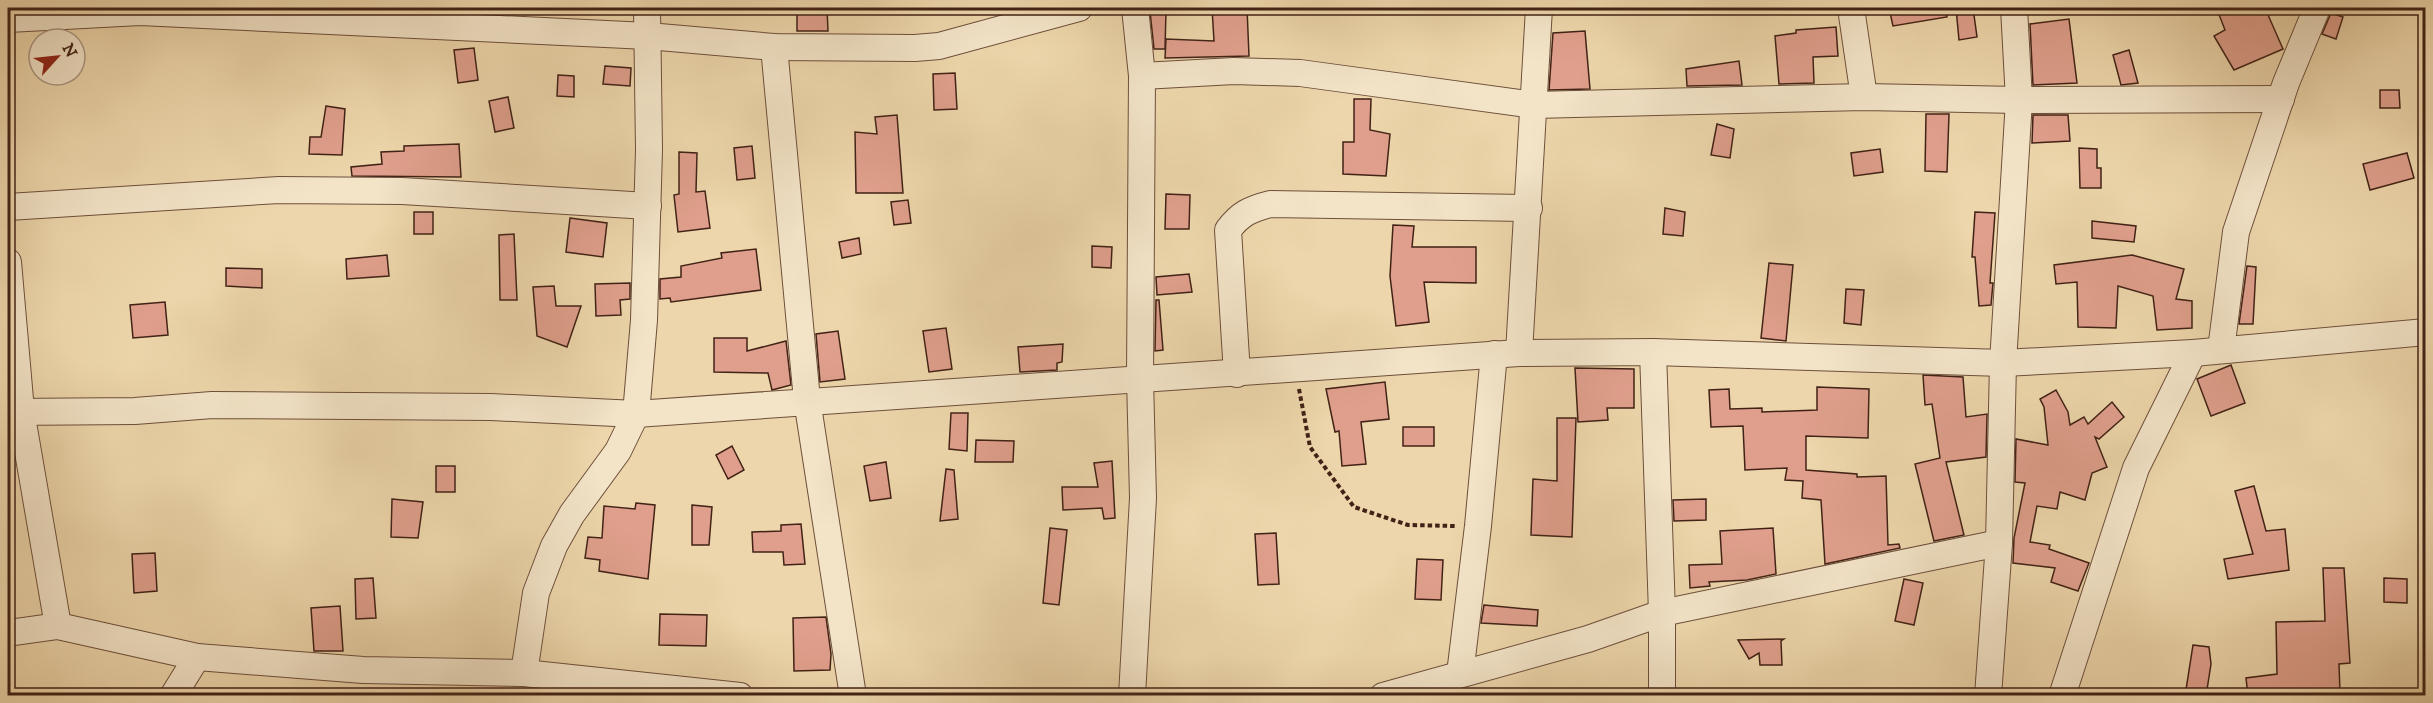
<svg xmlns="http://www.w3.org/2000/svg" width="2433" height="703" viewBox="0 0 2433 703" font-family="'IM FELL DW Pica',serif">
	<rect width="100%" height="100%" fill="#edd6ab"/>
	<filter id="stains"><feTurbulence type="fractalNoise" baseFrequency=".00333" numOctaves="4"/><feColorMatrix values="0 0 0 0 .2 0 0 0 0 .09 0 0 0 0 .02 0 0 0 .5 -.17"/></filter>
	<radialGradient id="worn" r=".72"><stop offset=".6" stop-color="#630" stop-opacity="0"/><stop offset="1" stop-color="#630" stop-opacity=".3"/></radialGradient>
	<!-- building -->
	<g fill="#df9f8c" stroke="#422216" stroke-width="1.5">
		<path d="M797 8H827L828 31H797Z"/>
		<path d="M1212 8H1247L1249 56 1165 58 1166 39 1214 41Z"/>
		<path d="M1889 8H1946L1947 17 1893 26Z"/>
		<path d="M1956 8H1973L1977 37 1959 40Z"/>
		<path d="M2229 8H2265L2283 49 2234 70 2214 36 2225 30 2218 12Z"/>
		<path d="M1150 11H1166L1165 49H1154Z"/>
		<path d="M2331 13 2343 17 2336 39 2322 34Z"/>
		<path d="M2069 19 2077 83 2033 85 2030 24Z"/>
		<path d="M1836 27 1838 56 1813 57 1814 83 1779 84 1775 36 1796 33V30Z"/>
		<path d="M1585 31 1590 89 1549 90 1553 33Z"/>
		<path d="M474 48 478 80 458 83 454 50Z"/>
		<path d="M2129 50 2138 83 2121 85 2113 55Z"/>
		<path d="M1739 61 1742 85 1687 86 1686 69Z"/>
		<path d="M605 66 631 68 630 86 603 84Z"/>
		<path d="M955 73 957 109 934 110 933 74Z"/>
		<path d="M558 75 574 76V97L557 96Z"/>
		<path d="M2380 90H2399L2400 108H2380Z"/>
		<path d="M508 97 514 128 495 132 489 101Z"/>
		<path d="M1354 99H1371L1370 130 1390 134 1386 176 1343 174V142H1354Z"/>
		<path d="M326 106 345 109 342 155 309 154 310 137H321Z"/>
		<path d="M1926 114H1949L1947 172 1925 171Z"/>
		<path d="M897 115 903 193H856L855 132 877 134 875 117Z"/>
		<path d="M2033 115H2068L2070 141 2032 143Z"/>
		<path d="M1717 124 1734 129 1730 158 1711 155Z"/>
		<path d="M459 144 461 177 352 176 351 167 382 164 381 152 404 151V146Z"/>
		<path d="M752 146 755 178 737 180 734 148Z"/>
		<path d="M2079 148 2097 149V168H2101V188H2080Z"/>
		<path d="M1880 149 1883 172 1854 176 1851 153Z"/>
		<path d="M679 152 697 153 696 192 705 191 710 228 678 232 674 195 679 194Z"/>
		<path d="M2407 153 2414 178 2370 190 2363 164Z"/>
		<path d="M1166 194 1190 195 1189 229H1165Z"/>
		<path d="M908 200 911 223 894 225 891 202Z"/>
		<path d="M1665 208 1685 212 1683 236 1663 234Z"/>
		<rect x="414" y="212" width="19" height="22"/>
		<path d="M1975 212 1995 213 1990 283H1993L1991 305 1979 306 1975 257H1972Z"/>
		<path d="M570 218 607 223 603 257 566 252Z"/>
		<path d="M2092 221 2136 226 2134 242 2092 238Z"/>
		<path d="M1393 225 1414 226 1412 247H1476V283L1424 282 1429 322 1396 326 1390 276Z"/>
		<path d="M514 234 517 300H500L499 235Z"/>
		<path d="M859 238 861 254 842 258 839 242Z"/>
		<path d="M1092 246 1112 247 1111 268 1092 267Z"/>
		<path d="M756 249 761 290 671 302 670 298 660 299V279L681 277V266L722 258 721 253Z"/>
		<path d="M387 255 389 276 347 279 346 259Z"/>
		<path d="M2132 255 2184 269 2176 299 2192 301V328L2157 330 2153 296 2118 286 2116 328 2078 327 2077 282 2056 284 2054 265Z"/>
		<path d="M1769 263 1793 265 1786 341 1761 338Z"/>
		<path d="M2247 266 2256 267 2253 324H2239Z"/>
		<path d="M226 268 262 269V288L226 286Z"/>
		<path d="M1189 274 1192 292 1157 295 1156 277Z"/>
		<path d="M630 283V299L620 300 621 315 596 316 595 284Z"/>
		<path d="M554 286 556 306H581L567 347 537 336 533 287Z"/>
		<path d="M1846 289 1864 290 1861 325 1844 323Z"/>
		<path d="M1156 300H1159L1163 350 1155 351Z"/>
		<path d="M165 302 168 335 133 338 130 305Z"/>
		<path d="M946 328 952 369 929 372 923 331Z"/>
		<path d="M838 331 845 379 820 382 816 334Z"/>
		<path d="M714 338H747V351L786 341 791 385 772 390 768 373 714 372Z"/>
		<path d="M1063 344 1062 362 1057 363V370L1020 372 1018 347Z"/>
		<path d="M2231 365 2245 403 2211 416 2197 379Z"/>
		<path d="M1575 368 1634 369V408H1607L1608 420 1578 422Z"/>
		<path d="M1923 375 1963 377 1966 417 1987 414 1986 457 1946 462 1964 535 1934 541 1915 464 1940 458 1932 404 1925 405Z"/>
		<path d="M1385 382 1389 419 1361 422 1366 464 1342 466 1339 431 1335 432 1326 389Z"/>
		<path d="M1817 387 1869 389 1868 438 1806 436V470L1857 474V477L1886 476 1888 545 1899 544 1900 548 1825 564 1821 500 1802 498 1803 481 1785 480 1787 468 1745 470 1743 426 1711 427 1709 390 1729 389 1730 409 1762 408V412L1817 410Z"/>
		<path d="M2056 390 2068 412 2070 425 2084 417 2088 424 2112 402 2124 417 2099 439 2095 437 2107 467 2092 473 2085 500 2060 492 2057 509 2037 506 2030 542 2050 545 2049 549 2089 563 2078 591 2051 582 2055 568 2013 563 2014 538 2025 483 2015 482 2016 439 2048 445 2044 407 2040 399Z"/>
		<path d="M951 413H968L967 451 949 449Z"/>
		<path d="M1557 418H1576L1572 537 1531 535 1533 479 1557 481Z"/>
		<rect x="1403" y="427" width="31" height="19"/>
		<path d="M976 440 1014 441 1013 462H975Z"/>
		<path d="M732 446 744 470 728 479 716 455Z"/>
		<path d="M1112 461 1115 518 1104 519 1102 508 1063 510 1062 487H1098L1094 463Z"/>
		<path d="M886 462 891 498 870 501 864 466Z"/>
		<rect x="436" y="466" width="19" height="26"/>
		<path d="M946 469 954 470 958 519 940 521Z"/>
		<path d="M2254 486 2266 531 2285 529 2289 570 2228 579 2224 559 2253 554 2235 491Z"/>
		<path d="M392 499 423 502 418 538 391 537Z"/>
		<path d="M1706 499V520L1674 521 1673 500Z"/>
		<path d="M636 503 655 505 648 579 599 571 600 560 585 558 588 537 602 538 604 506 635 509Z"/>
		<path d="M692 505 712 507 709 545H692Z"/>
		<path d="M801 524 805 564 784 565 783 552H753L752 532 781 531V525Z"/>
		<path d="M1050 528 1067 530 1059 605 1043 603Z"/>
		<path d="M1773 528 1776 574 1747 580 1709 582 1710 586 1690 588 1689 565 1722 564 1720 531Z"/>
		<path d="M1276 533 1279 584 1258 585 1255 534Z"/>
		<path d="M155 553 157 591 134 593 132 554Z"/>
		<path d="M1417 559 1443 560 1441 600 1415 599Z"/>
		<path d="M2323 568H2344L2350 663 2339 664 2340 692 2248 696 2246 678 2277 674 2276 622 2325 621Z"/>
		<path d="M373 578 376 618 356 619 355 579Z"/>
		<path d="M2384 578 2407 579V603L2384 602Z"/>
		<path d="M1904 579 1923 583 1914 625 1895 621Z"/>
		<path d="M1484 605 1538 610 1537 626 1481 623Z"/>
		<path d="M340 606 343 651H314L311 608Z"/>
		<path d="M660 614 707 615 706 646 659 645Z"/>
		<path d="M826 617 831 654 830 670 794 671 793 618Z"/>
		<path d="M1784 639 1781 641 1782 665H1760L1759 653 1749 659 1738 640Z"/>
		<path d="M2193 645 2209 647 2211 664 2206 696H2185Z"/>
	</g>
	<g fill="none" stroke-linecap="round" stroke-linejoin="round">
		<defs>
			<g id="minor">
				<path d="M1851 8 1864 97"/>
				<path d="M8 19 140 12 648 36 774 47 915 48 939 46 1079 8"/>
				<path d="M774 47 807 400 853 696"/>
				<path d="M1142 76 1234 71 1300 73 1534 105 1864 97 2019 100 2281 99"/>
				<path d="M8 207 279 190 402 191 648 206"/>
				<path d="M8 262 21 411 58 626"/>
				<path d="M2221 350 2236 232 2286 83 2317 8"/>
				<path d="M1653 352 1662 613V696"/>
				<path d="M1519 353 1539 8"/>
				<path d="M1237 374 1228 230C1240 214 1250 209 1270 204L1529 208"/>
				<path d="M8 412 135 411 212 405 491 407 636 414 1519 353 1653 352 2003 363 2193 353 2426 332"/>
				<path d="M8 633 58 626 197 657 363 670 524 673 740 696"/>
				<path d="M524 673 536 593 554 546 572 514 618 451 636 414 644 320 649 150 647 8"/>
				<path d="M1460 674 1478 526 1494 354"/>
				<path d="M173 696 197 657"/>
				<path d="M1132 696 1143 498 1140 378 1142 76 1135 8"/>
				<path d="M1383 696 1588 639 1662 613 1999 543"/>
				<path d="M1988 696 1999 543 2003 363 2019 100 2014 8"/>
				<path d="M2062 696 2136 468 2193 353"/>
			</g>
		</defs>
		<!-- minor casing -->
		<use href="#minor" stroke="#6d4f3b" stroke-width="28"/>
		<!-- path -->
		<path stroke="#422216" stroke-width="4" stroke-dasharray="4.5 3" stroke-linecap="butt" d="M1299 389 1310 447 1354 507 1408 525 1456 526"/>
		<!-- minor -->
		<use href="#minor" stroke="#f3e4c8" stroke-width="26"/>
	</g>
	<!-- margin -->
	<rect width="2433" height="703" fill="none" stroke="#edd6ab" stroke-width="30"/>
	<rect x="9" y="9" width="2415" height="685" fill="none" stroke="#422216" stroke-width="3"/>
	<rect x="15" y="15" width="2403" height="673" fill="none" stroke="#422216" stroke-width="1.5"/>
	<!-- north arrow -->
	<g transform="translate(57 57) rotate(63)"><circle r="28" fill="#f3e4c8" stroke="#ac9681" stroke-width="1.5"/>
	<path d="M0-4.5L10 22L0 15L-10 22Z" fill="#8f2418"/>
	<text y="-9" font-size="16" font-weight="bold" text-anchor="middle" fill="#422216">N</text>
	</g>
	<rect width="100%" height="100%" filter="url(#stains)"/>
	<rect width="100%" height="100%" fill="url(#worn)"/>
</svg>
